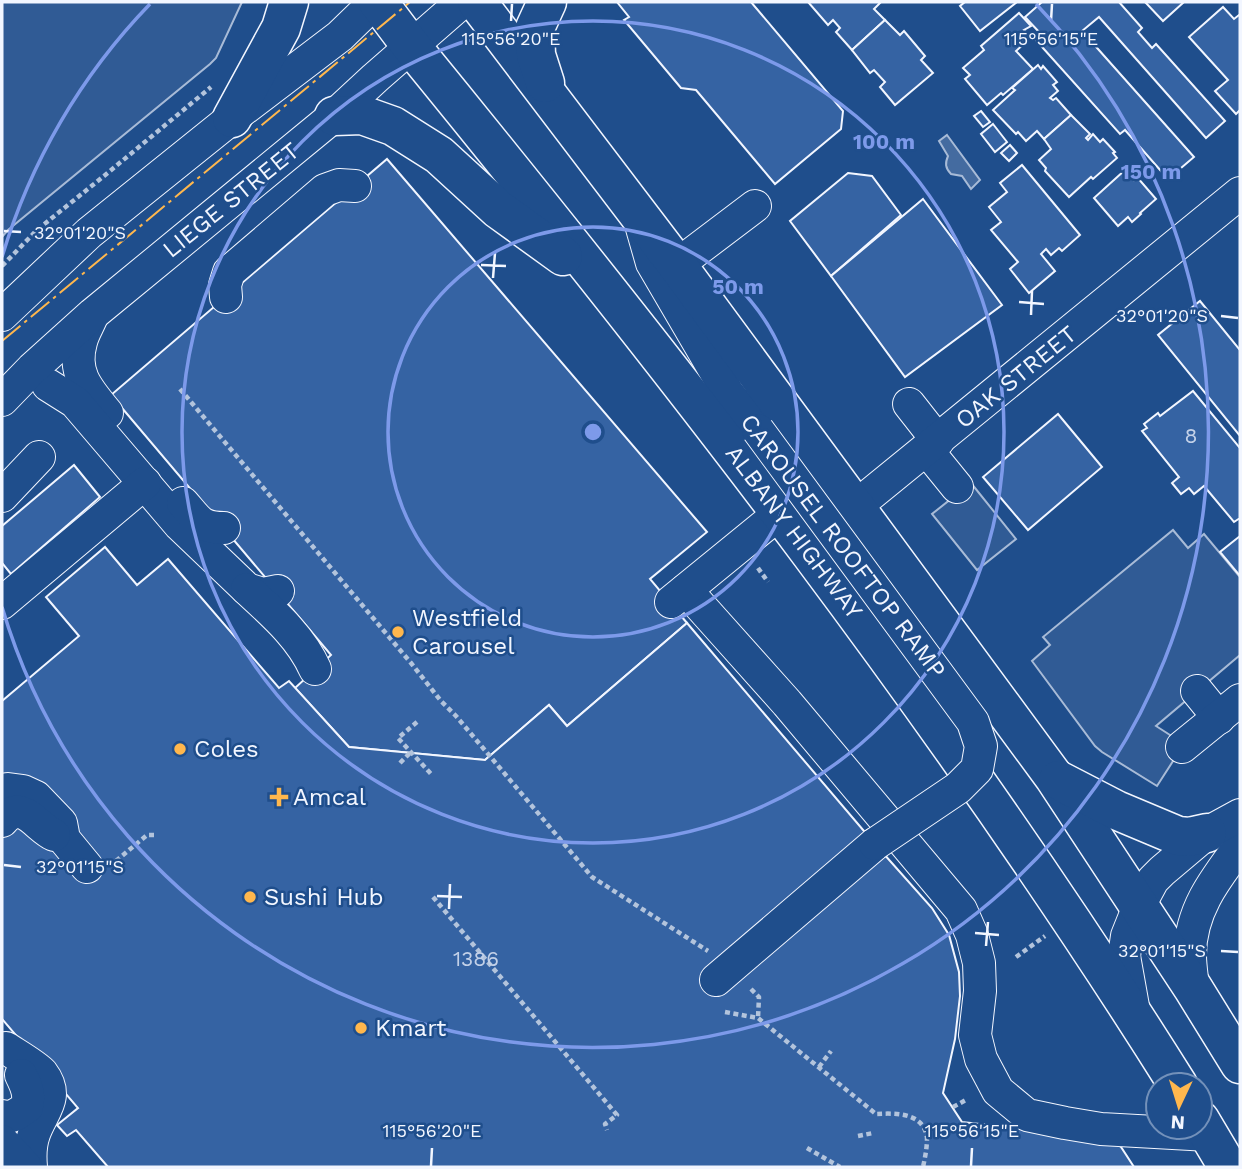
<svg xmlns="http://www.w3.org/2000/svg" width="1242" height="1169" viewBox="0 0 1242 1169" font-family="'Work Sans',sans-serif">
	<rect width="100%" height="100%" fill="#1f4e8c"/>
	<!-- built -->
	<g fill="#305b95" stroke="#a8bbd7" stroke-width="2">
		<path d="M2 2H242L216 58 210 64 8 230 2 237Z"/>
		<path d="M971 483 1016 539 977 570 932 514Z"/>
		<path d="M1173 530 1188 548 1204 534 1240 577V655L1156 726 1184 744 1157 786 1102 752 1095 746 1032 661 1050 645 1043 637Z"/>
	</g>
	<!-- water -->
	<path fill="#446ba0" stroke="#a8bbd7" stroke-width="2" d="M947 135 980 180 971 189 962 176 951 174C945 168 945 163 948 156L939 141Z"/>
	<!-- building -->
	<g fill="#3563a3" stroke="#f2f6ff" stroke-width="2">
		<path d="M617 2H751L843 111 841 129 775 184 696 90 681 88 624 20 629 17Z"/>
		<path d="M808 2H878L880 3 874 9 885 20 852 50 836 32 840 28 833 20 828 25Z"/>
		<path d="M965 2H1017L980 31 960 6Z"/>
		<path d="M1042 2H1119L1142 28 1138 32 1152 48 1156 44 1225 121 1206 138 1099 17 1082 31 1194 157 1168 179 1125 130 1120 134 1034 38 1040 33 1025 17Z"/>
		<path d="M1145 2H1184L1163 21Z"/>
		<path d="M1223 7 1234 19 1239 15 1240 16V110L1236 114 1215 91 1228 80 1189 37Z"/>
		<path d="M1019 13 1031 26 1024 30 1027 33 1021 38 1025 43 1016 51 1033 69 1003 95 1001 93 987 105 965 79 970 75 963 68 984 50 981 46Z"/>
		<path d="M885 20 900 35 904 31 925 56 921 60 933 73 895 105 880 87 885 82 874 70 870 73 852 50Z"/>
		<path d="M1038 65 1041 69 1043 66 1057 82 1053 85 1058 91 1050 98 1053 100 1056 98 1071 115 1044 139 1037 131 1026 141 1018 132 1016 134 993 110 1015 90 1012 88Z"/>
		<path d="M981 111 990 122 983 127 974 116Z"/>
		<path d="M1071 115 1090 134 1086 138 1088 140 1093 134 1100 142 1103 139 1115 152 1113 153 1117 158 1093 179 1091 177 1069 197 1045 171 1046 168 1039 160 1051 149 1044 139Z"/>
		<path d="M993 124 1007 142 995 152 981 134Z"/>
		<path d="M1010 145 1017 153 1009 161 1001 153Z"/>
		<path d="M387 159 707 532 650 579 687 623 567 726 549 705 485 760 349 747 295 688 331 655 111 395Z"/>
		<path d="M1022 165 1080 235 1062 251 1059 248 1051 255 1046 249 1041 254 1055 271 1029 293 1010 269 1018 262 991 230 1001 222 989 207 1007 192 1000 183Z"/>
		<path d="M1125 170 1134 180 1137 177 1156 199 1140 213 1141 214 1132 222 1128 217 1118 226 1094 198Z"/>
		<path d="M848 173 872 176 901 215 831 276 790 221Z"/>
		<path d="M923 199 1002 305 905 377 831 276Z"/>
		<path d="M1200 301 1240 350V436L1158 335Z"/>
		<path d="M1193 391 1240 448V518L1234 522 1204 486 1194 494 1189 488 1181 494 1172 483 1179 477 1142 431 1147 428 1144 424 1158 413 1160 416Z"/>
		<path d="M1058 414 1102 467 1028 530 983 477Z"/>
		<path d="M74 465 100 497 11 574 2 563V526Z"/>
		<path d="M1240 536V576L1220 552Z"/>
		<path d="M105 547 137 585 168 559 279 688 289 681 349 747 485 760 549 705 567 726 687 623 875 844 932 908 949 935 959 972 960 996 955 1039 943 1093 962 1122 1105 1138 1113 1141 1121 1147 1134 1167H108L76 1130 67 1136 57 1125 78 1108 2 1019V701L79 636 46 597Z"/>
	</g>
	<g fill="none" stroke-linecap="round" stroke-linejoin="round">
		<defs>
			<g id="minor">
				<path d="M642 228 652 263 728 393 758 430"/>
				<path d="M677 265 755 206"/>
				<path d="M226 297 225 285 229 272 325 190 339 185 355 186"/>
				<path d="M2 315 89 233 232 118 340 36 375 2"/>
				<path d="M92 316C89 324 83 333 81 342 72 373 88 390 107 413"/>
				<path d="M48 385 75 402 180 525 247 589 263 594 278 591"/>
				<path d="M2 400 32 369 93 314 334 116 375 78 462 2"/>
				<path d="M909 404 938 441"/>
				<path d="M927 450 957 487"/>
				<path d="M2 496 39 457"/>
				<path d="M183 503C198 520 200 528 224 528"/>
				<path d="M855 507 1240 193"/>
				<path d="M247 589C272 612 301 637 315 669"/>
				<path d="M686 590 787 703 961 910 972 935 979 963 980 991 975 1035 981 1059 998 1091 1027 1115 1065 1123 1101 1129 1209 1135"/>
				<path d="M671 602 780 513"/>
				<path d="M2 603 145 483"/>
				<path d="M1197 691 1219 718"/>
				<path d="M1182 747 1240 700"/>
				<path d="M2 790 8 789 23 791 36 797 61 823 64 839 87 867"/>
				<path d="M2 821C22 797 36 827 54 835"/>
				<path d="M716 980 875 844"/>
				<path d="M1193 988C1192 977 1190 966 1190 955 1190 911 1215 879 1240 846"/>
				<path d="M1134 1012 1124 956 1127 936 1139 906 1153 880 1162 871 1207 833 1240 815"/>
				<path d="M6 1048C15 1054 36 1066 42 1073 61 1098 41 1112 34 1134 30 1145 30 1156 31 1167"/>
				<path d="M2 1116C11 1119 19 1113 27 1107 30 1095 27 1087 21 1075"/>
				<path d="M2 1141 26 1167"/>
			</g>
			<g id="highway">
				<path d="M378 2 411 46C683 379 949 720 1178 1085"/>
				<path d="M477 2 677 265 1054 777 1193 988 1240 1064"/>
				<path d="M545 83 536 55 535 28 547 2"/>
				<path d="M334 116 362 115 393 126 439 155 498 209 563 256"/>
				<path d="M232 118 281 28 289 2"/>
				<path d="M1058 780 1116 810 1178 836 1189 837 1207 833"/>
				<path d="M1200 1120 1228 1167"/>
			</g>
		</defs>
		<!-- minor casing -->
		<use href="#minor" stroke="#f2f6ff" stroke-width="34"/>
		<!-- highway casing -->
		<use href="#highway" stroke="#f2f6ff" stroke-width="41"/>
		<!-- path -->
		<g stroke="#b3c4dc" stroke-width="4.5" stroke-dasharray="5 3.5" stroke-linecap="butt">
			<path d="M2 266 37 230 104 176 211 87"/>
			<path d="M180 389 411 663 441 701 456 716 592 877 708 951"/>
			<path d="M758 568 768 582"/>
			<path d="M417 722 398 738 433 776"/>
			<path d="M400 763 411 752"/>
			<path d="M116 861 147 835H154"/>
			<path d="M433 897 617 1115 605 1124 607 1130"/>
			<path d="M1016 957 1045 936"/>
			<path d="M751 989 759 997 758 1018"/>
			<path d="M725 1012 758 1018 876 1114C895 1113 924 1112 927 1138 927 1148 925 1158 923 1167"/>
			<path d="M819 1067 831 1051"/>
			<path d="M953 1107 966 1100"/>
			<path d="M858 1136 873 1133"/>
			<path d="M807 1148 840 1167"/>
		</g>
		<!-- minor -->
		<use href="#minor" stroke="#1f4e8c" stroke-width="32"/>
		<!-- highway -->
		<use href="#highway" stroke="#1f4e8c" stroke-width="38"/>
		<defs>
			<path id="minor-bridge" d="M758 430 973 722 981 746 977 769 958 788 875 844"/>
		</defs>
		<!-- minor-bridge casing -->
		<use href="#minor-bridge" stroke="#f2f6ff" stroke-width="34" stroke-linecap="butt"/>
		<!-- minor-bridge -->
		<use href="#minor-bridge" stroke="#1f4e8c" stroke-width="32"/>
		<!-- power -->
		<path stroke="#ffb74d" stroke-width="2" stroke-dasharray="24 5 3.5 5" stroke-linecap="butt" d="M2 341 410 2"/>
	</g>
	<!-- ticks -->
	<path fill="none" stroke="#f2f6ff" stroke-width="2.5" d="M511 21 512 4M1051 21 1052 4M4 231 21 232M481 265 506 266M493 278 495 253M1019 302 1044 304M1031 315 1032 291M1221 316 1238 318M4 865 21 867M437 896 462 897M449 909 450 884M975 933 999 935M986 946 988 922M1221 951 1238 952M431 1166 432 1148M971 1166 972 1148"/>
	<!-- distance rings -->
	<g fill="none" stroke="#7d9aea" stroke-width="3.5">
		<circle cx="593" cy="432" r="205"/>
		<circle cx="593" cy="432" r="411"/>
		<path d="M2 257A616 616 0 0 1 150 4M1036 4A616 616 0 1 1 2 607"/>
	</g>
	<!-- markers -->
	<g fill="#ffb74d" stroke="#1f4e8c" stroke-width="2.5">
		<circle cx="398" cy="632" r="7"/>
		<circle cx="180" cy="749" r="7"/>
		<path d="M275.5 786.5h7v7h7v7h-7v7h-7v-7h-7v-7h7z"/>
		<circle cx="250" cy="897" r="7"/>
		<circle cx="361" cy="1028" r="7"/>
	</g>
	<g text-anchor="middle" stroke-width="5" stroke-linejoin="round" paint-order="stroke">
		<!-- number labels -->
		<g font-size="21" fill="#c3d1e8">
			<text x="1191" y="443">8</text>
			<text x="476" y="966">1386</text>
		</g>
		<!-- street labels -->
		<g font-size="24" fill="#f2f6ff" stroke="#1f4e8c">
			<text transform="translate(231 200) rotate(-39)" y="8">LIEGE STREET</text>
			<text transform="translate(1016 377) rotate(-39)" y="8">OAK STREET</text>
			<text transform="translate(794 532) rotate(53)" y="8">ALBANY HIGHWAY</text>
			<text transform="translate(843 546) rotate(53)" y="8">CAROUSEL ROOFTOP RAMP</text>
		</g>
		<!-- poi labels -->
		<g font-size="24" fill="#f2f6ff" stroke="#1f4e8c" text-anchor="start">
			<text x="412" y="626">Westfield<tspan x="412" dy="28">Carousel</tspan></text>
			<text x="194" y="757">Coles</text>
			<text x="293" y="805">Amcal</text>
			<text x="264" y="905">Sushi Hub</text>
			<text x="375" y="1036">Kmart</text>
		</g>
	</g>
	<g font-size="18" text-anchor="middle" fill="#f2f6ff" stroke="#1f4e8c" stroke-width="5" stroke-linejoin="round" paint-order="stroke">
		<text x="511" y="45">115°56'20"E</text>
		<text x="1051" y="45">115°56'15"E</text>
		<text x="80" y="239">32°01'20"S</text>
		<text x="1162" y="322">32°01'20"S</text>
		<text x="80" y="873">32°01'15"S</text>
		<text x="1162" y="957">32°01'15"S</text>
		<text x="432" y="1137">115°56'20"E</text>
		<text x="972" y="1137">115°56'15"E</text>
	</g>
	<circle cx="593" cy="432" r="10" fill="#7d9aea" stroke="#1f4e8c" stroke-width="3.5"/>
	<g font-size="21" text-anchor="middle" font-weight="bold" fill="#7d9aea" stroke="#1f4e8c" stroke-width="5" stroke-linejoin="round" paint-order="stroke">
		<text x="884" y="149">100 m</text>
		<text x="1151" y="179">150 m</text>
		<text x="738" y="294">50 m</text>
	</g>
	<!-- border -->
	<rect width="1242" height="1169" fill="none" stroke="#f2f6ff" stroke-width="7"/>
	<!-- north arrow -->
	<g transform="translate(1179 1106) rotate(184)"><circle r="33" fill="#1f4e8c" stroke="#7391ba" stroke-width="2"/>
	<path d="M0-5L12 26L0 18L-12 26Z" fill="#ffb74d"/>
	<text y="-10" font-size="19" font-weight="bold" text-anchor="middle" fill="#f2f6ff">N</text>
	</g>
</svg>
